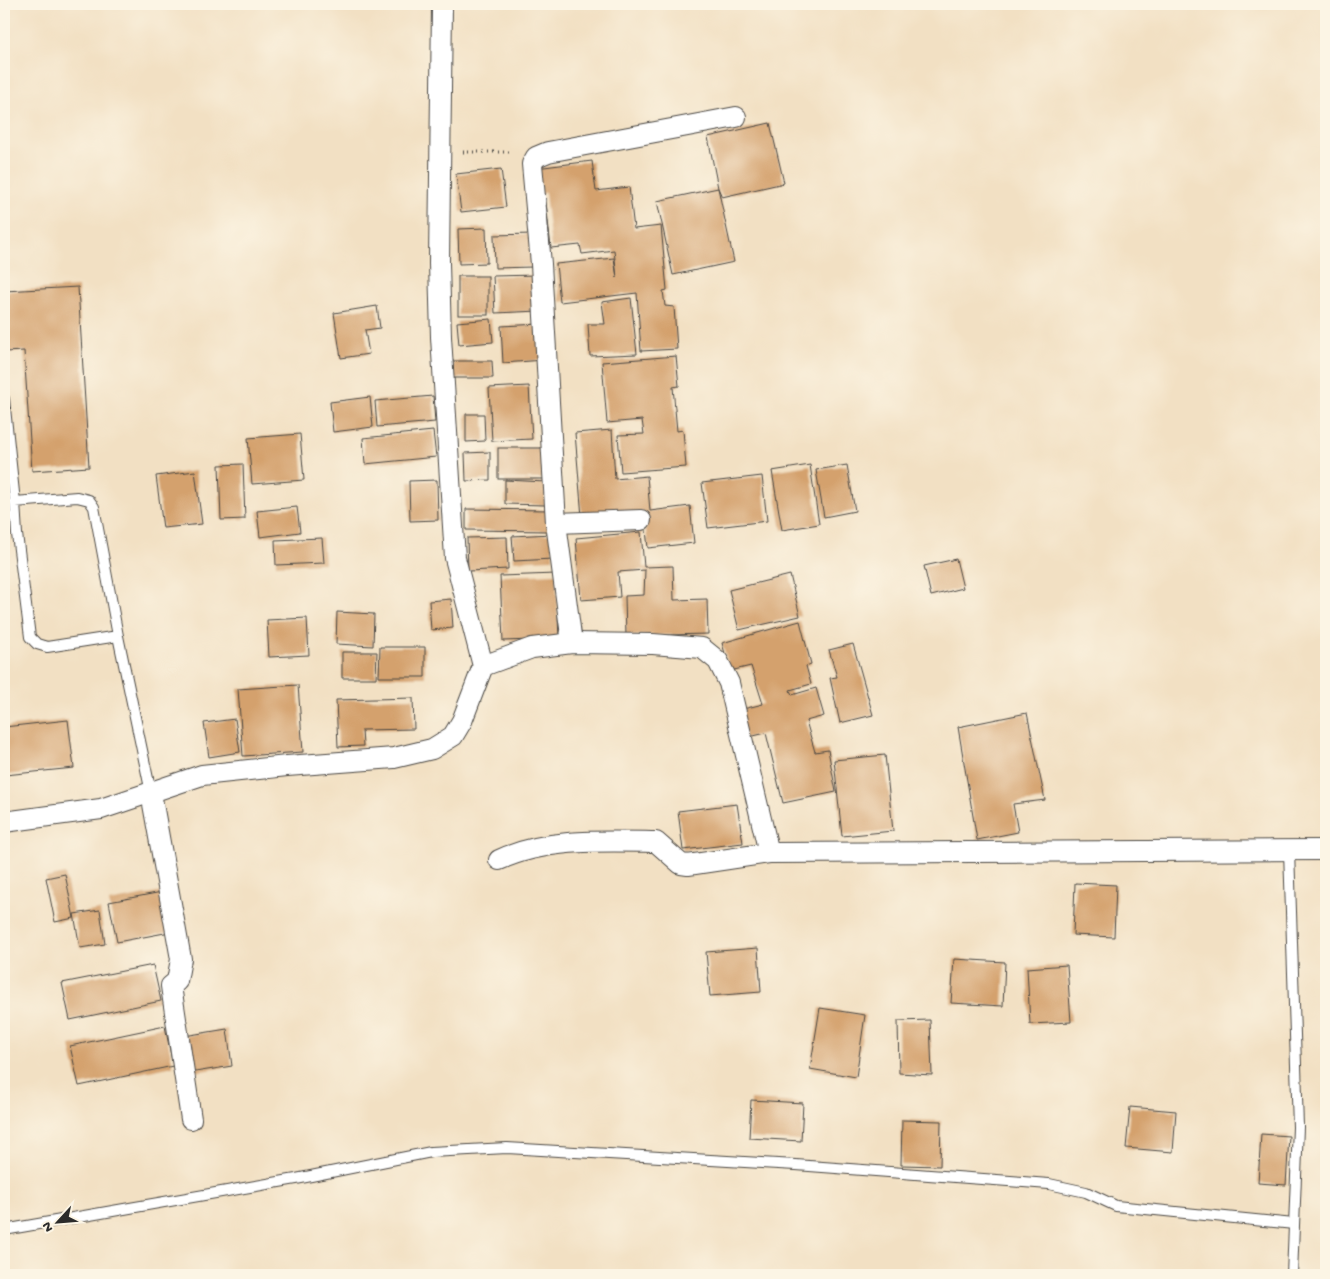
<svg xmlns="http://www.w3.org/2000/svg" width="1330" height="1279" viewBox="0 0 1330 1279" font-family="'Gochi Hand',sans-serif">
	<rect width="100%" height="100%" fill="#fcf5e5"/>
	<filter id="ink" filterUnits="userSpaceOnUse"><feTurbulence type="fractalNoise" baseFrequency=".02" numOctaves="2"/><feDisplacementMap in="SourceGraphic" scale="10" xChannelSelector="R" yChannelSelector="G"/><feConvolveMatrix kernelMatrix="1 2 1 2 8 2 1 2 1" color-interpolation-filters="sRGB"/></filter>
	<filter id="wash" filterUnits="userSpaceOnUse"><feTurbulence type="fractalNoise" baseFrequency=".0096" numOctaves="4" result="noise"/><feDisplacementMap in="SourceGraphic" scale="20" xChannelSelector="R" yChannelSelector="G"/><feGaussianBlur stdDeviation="1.12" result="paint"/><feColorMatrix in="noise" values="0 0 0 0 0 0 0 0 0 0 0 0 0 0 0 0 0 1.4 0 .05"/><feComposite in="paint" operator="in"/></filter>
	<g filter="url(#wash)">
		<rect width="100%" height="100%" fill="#f2e0c3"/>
		<g id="blocks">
			<!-- building -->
			<g fill="#d4a16d">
				<path d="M770 123 784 183 722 197 718 188 734 262 673 275 657 201 718 188 708 137Z"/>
				<path d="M592 161 596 191 629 187 634 229 661 226 667 290 663 291 665 306 674 307 677 349 641 351 637 293 560 302 556 264 614 258 617 278 614 250 582 254 580 245 551 248 545 193 539 194 536 168Z"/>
				<path d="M501 169 506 207 461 212 456 174Z"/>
				<path d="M486 228 487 263 459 264 458 229Z"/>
				<path d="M532 234 533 267 495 268 494 235Z"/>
				<path d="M537 275 539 311 495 313 493 276Z"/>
				<rect x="458" y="276" width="30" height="39"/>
				<path d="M78 287 89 467 32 471 24 351 4 352V291Z"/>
				<path d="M631 298 637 354 590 356 588 324H605L602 302Z"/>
				<path d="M377 306 380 328 365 330 369 354 341 358 334 313Z"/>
				<path d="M491 319 493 342 459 345 457 322Z"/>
				<path d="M541 324 544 360 503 363 501 326Z"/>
				<path d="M676 356 679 386 673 387 677 431 683 430 686 467 621 472 618 435 644 434 642 420 607 423 602 362Z"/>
				<path d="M453 361H492L493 378H453Z"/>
				<path d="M529 386 532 439 492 441 489 388Z"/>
				<path d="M433 396 435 422 377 427 375 401Z"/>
				<path d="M370 397 373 427 333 432 330 402Z"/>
				<path d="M466 414H484L485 441 466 442Z"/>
				<path d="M612 430 615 479 647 476 650 511 690 506 694 543 648 548 644 512 582 517 575 433Z"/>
				<path d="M433 431 436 457 365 464 363 438Z"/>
				<path d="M300 434 304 480 252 484 248 438Z"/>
				<rect x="498" y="448" width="46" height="31"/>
				<path d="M490 452V480L466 481 465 453Z"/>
				<path d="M243 464 245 519 221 520 219 465Z"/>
				<path d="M810 465 819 524 782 530 772 471Z"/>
				<path d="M847 465 855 511 824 517 816 470Z"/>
				<path d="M195 471 202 524 163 528 156 476Z"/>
				<path d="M762 476 767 521 708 528 702 483Z"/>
				<path d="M437 480 438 520 410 521 409 481Z"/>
				<path d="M505 480 546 482 545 505 505 504Z"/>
				<path d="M297 507 300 532 260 537 257 511Z"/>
				<path d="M466 509 550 510 549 531 466 530Z"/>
				<path d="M641 532 644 567 673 566 674 600 707 599 708 634 626 636 625 596 644 595 645 570 618 572 620 597 581 600 576 538Z"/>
				<path d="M552 534 553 559 514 561 512 536Z"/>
				<path d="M507 537 508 569 468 571 467 538Z"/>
				<path d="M322 538 324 563 276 565 275 540Z"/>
				<path d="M956 559 963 588 931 596 924 566Z"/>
				<path d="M556 574 559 639 503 641 500 576Z"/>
				<path d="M790 575 800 616 739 630 729 590Z"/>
				<path d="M451 599 453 628 431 630 429 601Z"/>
				<path d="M337 612 374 614 373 646 336 644Z"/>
				<path d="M307 618 309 655 269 657 267 620Z"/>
				<path d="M800 621 811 664 806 666 811 684 790 690 792 695 816 688 824 716 806 721 815 752 828 750 836 792 783 803 766 733 745 738 739 710 763 704 751 666 730 671 722 643Z"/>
				<path d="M853 644 873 715 840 723 830 678 837 677 829 650Z"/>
				<path d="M380 647H425V677H379Z"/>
				<path d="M342 652H377L376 678H342Z"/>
				<path d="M298 685 303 752 243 756 238 689Z"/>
				<path d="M413 698 414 729 362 730 363 746 338 747 336 700Z"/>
				<path d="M1027 713 1045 800 1013 804 1018 832 977 840 958 727Z"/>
				<path d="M235 719 240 752 209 757 204 723Z"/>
				<path d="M68 720 74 768 5 775 4 727Z"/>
				<path d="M885 755 893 831 842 836 834 760Z"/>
				<path d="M737 804 743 843 683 850 678 811Z"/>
				<path d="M65 874 74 918 55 922 46 878Z"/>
				<path d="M1075 883 1116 885 1114 937 1073 935Z"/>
				<path d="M162 892 170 932 117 942 109 902Z"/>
				<path d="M100 910 105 944 80 948 74 914Z"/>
				<path d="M758 948 761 992 710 996 706 952Z"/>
				<path d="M954 959 1005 962 1003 1006 951 1003Z"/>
				<path d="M153 965 161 1001 70 1020 62 983Z"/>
				<path d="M1067 965 1071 1022 1030 1024 1027 968Z"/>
				<path d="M820 1008 865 1015 856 1077 810 1069Z"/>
				<path d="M930 1020 932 1075 899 1073 898 1021Z"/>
				<path d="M165 1026 173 1066 79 1086 70 1046Z"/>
				<path d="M227 1029 232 1066 189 1073 184 1036Z"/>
				<path d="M751 1100 803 1103 801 1141 749 1138Z"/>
				<path d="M1130 1107 1176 1111 1173 1152 1126 1148Z"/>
				<path d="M902 1120 941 1121 940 1166 901 1165Z"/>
				<path d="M1261 1134 1289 1136 1286 1185 1258 1183Z"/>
			</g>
		</g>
	</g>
	<g filter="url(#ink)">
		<use href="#blocks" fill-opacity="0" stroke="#494642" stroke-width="1"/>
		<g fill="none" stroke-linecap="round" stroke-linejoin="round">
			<defs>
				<g id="lane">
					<path d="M4 399 15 502"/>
					<path d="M118 636 47 647 37 644 30 637 17 534 15 502 77 497 89 500 94 507 118 636 151 793"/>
					<path d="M1289 850 1298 1127 1292 1275"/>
					<path d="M4 1230 296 1179 431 1152 507 1148 796 1165 1049 1184 1086 1192 1116 1206 1294 1224"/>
				</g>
				<g id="street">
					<path d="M442 4 439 263 441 337 455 558 483 666"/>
					<path d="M556 523 641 520"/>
					<path d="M572 643 556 523 541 264 532 164 536 157 548 152 736 117"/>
					<path d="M151 793 181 959 177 981 171 986 191 1119"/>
					<path d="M4 822 101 809 202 775 287 766 394 758 432 749 453 736 462 721 483 666 532 648 572 643 653 644 702 648 718 661 729 683 769 853 1326 850"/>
					<path d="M499 860C547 838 604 841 656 842L681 864 688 865 769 853"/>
				</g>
			</defs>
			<!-- lane casing -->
			<use href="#lane" stroke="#494642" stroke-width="12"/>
			<!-- street casing -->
			<use href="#street" stroke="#494642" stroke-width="22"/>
			<!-- path -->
			<path stroke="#494642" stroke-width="3" stroke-dasharray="1 4" stroke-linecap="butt" d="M463 152H512"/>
			<!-- lane -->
			<use href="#lane" stroke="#fff" stroke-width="10"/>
			<!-- street -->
			<use href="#street" stroke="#fff" stroke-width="20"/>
		</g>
	</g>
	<!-- margin -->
	<rect width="1330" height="1279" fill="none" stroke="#fcf5e5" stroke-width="20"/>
	<!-- north arrow -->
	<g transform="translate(58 1222) rotate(244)" stroke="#fcf5e5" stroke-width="4" paint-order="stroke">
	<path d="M0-4L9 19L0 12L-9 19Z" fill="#2b2b2b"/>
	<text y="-8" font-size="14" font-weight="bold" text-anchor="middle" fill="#2b2b2b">N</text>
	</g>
</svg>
